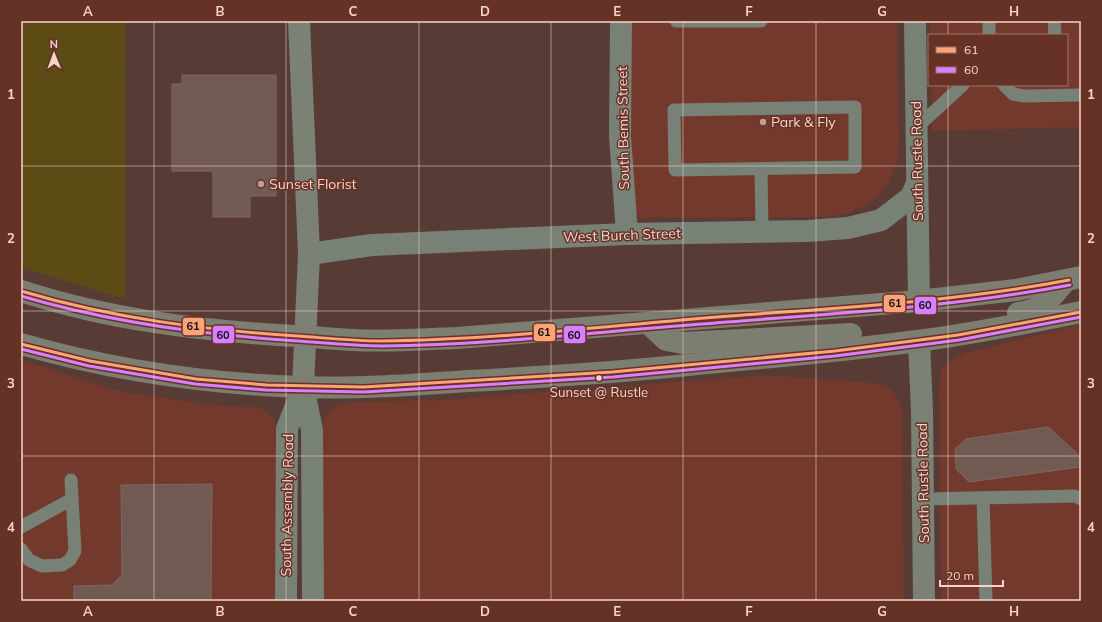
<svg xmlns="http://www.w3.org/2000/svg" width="1102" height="622" viewBox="0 0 1102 622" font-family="Mulish,sans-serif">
	<rect width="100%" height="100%" fill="#583b35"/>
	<!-- built -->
	<g fill="#72392c">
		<path d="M630 21H897L899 141 898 161 889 182 874 200 850 213 829 217 639 218 633 208 625 58Z"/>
		<path d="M930 21H1081V127L932 131 931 85H1067V35H930Z"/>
		<path d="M1081 324V601H941L939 383 941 369 952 360 966 353Z"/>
		<path d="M21 360 123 392 220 406 259 407 272 417 278 429 277 601H21Z"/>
		<path d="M757 376H779L875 383 890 388 896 396 902 410 904 601H320L322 435 325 418 335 406 351 402 443 400Z"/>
	</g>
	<!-- green -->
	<path fill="#5d4b16" d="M21 21H126L125 299 21 267Z"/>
	<!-- building -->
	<g fill="#715a51" stroke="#7f685f">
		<path d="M182 75H276V196H250V217H213V171H172V84H182Z"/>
		<path d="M1048 427 1081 457V467L969 482 956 469 955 449 966 439Z"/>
		<path d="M212 484 211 601H74V586L112 585 122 575 121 485Z"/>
	</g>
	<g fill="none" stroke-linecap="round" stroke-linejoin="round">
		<!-- lane -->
		<g stroke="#778176" stroke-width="13">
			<path d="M676 21H761"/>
			<path d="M989 21V35"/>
			<path d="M1054 21 1055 35"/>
			<path d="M1004 85 1013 94 1024 96 1081 95"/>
			<path d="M855 107V167L675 170 674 110Z"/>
			<path d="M916 128 963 85"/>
			<path d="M761 169 762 232"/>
			<path d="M983 498 986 601"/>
			<path d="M923 499 1075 496 1081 499"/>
			<path d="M21 527 72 499"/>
			<path d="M21 549 29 560 42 566 62 565 70 560 75 551 71 480"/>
		</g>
		<!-- street -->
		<g stroke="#778176" stroke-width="22">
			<path d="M621 21 620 136 627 234"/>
			<path d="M915 21 919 301"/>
			<path d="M309 254 372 245 627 234 807 231 848 228 881 220 911 197 917 183"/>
			<path d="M303 387 312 430 313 601"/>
			<path d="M286 601 287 429 303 387"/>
		</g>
		<!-- secondary -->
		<g stroke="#7c8176" stroke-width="22">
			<path d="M299 21 309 254 303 387"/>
			<path d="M919 341 922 411 924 601"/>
		</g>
		<!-- primary -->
		<g stroke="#7c7e72" stroke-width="22">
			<path d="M21 291C110 320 203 331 296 336 315 337 334 339 354 340 388 342 423 339 457 338L919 301 1016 290 1081 277"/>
			<path d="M1018 313C1044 309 1049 301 1065 281"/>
			<path d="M648 323 666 340 683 343 851 334"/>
			<path d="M21 344C112 370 208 384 302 387 357 389 413 385 468 381 545 377 622 372 698 364 771 357 844 351 917 341 972 334 1027 323 1081 312"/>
		</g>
		<defs>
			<g id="bus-1">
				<path d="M21 291C112 318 203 330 298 336 326 338 354 341 382 341 490 340 598 327 705 318 827 308 949 303 1069 280"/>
				<path d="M21 344 90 361 196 379 267 385 364 387 612 372 835 351 958 335 1081 312"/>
			</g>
			<g id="bus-2">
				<path d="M21 296C112 323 204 335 298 341 326 343 354 346 383 346 489 345 595 332 701 324 824 314 948 308 1070 285"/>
				<path d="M21 349 89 366 195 384 266 390 364 392 613 377 835 356 959 340 1081 317"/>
			</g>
		</defs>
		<!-- bus-1 casing -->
		<use href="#bus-1" stroke="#673226" stroke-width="6"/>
		<!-- bus-2 casing -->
		<use href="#bus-2" stroke="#673226" stroke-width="6"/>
		<!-- bus-1 -->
		<use href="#bus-1" stroke="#fea277" stroke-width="3"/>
		<!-- bus-2 -->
		<use href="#bus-2" stroke="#d880ff" stroke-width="3"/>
	</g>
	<!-- grid -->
	<path fill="none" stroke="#f6d4cc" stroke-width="1" stroke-opacity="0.55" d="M154 21V601M286 21V601M419 21V601M551 21V601M683 21V601M816 21V601M948 21V35M948 85V601M21 166H1081M21 311H1081M21 456H1081"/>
	<!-- markers -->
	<g fill="#bf9e97" stroke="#673226" stroke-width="1.5">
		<circle cx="763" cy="122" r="4"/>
		<circle cx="261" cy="184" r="4"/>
	</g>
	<circle fill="#f6d4cc" stroke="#673226" stroke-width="1.5" cx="599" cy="378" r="3.5"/>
	<g text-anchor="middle" stroke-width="3" stroke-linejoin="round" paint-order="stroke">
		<!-- bus labels -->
		<g font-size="13" fill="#f6d4cc" stroke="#673226">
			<text x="599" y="397">Sunset @ Rustle</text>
		</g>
		<!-- poi labels -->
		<g font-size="14" fill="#f6d4cc" stroke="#673226" text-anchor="start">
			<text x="771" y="127">Park &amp; Fly</text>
			<text x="269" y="189">Sunset Florist</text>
		</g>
		<!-- street labels -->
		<g font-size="14" fill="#f6d4cc" stroke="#673226">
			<text transform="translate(623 128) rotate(-91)" y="5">South Bemis Street</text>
			<text transform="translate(917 161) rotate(-91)" y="5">South Rustle Road</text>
			<text transform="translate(622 235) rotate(-2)" y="5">West Burch Street</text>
			<text transform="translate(923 483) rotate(-91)" y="5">South Rustle Road</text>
			<text transform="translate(287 505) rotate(-89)" y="5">South Assembly Road</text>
		</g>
	</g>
	<g stroke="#673226" stroke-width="1.5">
		<rect x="883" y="294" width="23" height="19" rx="4" fill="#fea277"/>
		<rect x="914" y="296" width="23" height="19" rx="4" fill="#d880ff"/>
		<rect x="182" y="317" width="23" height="19" rx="4" fill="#fea277"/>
		<rect x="533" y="323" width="23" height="19" rx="4" fill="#fea277"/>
		<rect x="212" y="325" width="23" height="19" rx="4" fill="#d880ff"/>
		<rect x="563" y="325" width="23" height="19" rx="4" fill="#d880ff"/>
	</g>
	<g font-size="11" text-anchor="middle" font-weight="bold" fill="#111">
		<text x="895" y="307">61</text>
		<text x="925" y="309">60</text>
		<text x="193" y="330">61</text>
		<text x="544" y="336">61</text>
		<text x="223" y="339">60</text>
		<text x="574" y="339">60</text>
	</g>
	<!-- border -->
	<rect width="1102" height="622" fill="none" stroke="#673226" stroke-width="44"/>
	<!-- legend -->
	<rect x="928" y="34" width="140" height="52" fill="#673226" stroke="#a07368"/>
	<rect x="936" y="47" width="20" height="6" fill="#fea277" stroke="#a07368"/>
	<text x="964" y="54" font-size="12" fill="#f6d4cc">61</text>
	<rect x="936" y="67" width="20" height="6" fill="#d880ff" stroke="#a07368"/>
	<text x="964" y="74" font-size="12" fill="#f6d4cc">60</text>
	<!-- north arrow -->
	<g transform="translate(54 54) rotate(359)" stroke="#673226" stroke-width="3" paint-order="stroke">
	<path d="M0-3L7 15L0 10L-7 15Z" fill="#f6d4cc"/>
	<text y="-6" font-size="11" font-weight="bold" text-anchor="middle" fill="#f6d4cc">N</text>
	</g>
	<!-- scale -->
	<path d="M940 580v6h63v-6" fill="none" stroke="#f6d4cc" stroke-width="2"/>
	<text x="946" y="580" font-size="12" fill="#f6d4cc" stroke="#673226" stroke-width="3" paint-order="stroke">20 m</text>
	<rect x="22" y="22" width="1058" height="578" fill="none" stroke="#f6d4cc" stroke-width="1.5"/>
	<g font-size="13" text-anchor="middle" font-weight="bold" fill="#f6d4cc">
		<text x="88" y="16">A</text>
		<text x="220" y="16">B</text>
		<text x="353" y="16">C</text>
		<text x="485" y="16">D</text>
		<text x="617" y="16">E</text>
		<text x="749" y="16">F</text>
		<text x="882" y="16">G</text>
		<text x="1014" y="16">H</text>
		<text x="11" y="99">1</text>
		<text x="1091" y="99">1</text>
		<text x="11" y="243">2</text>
		<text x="1091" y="243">2</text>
		<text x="11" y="388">3</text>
		<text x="1091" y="388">3</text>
		<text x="11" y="532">4</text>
		<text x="1091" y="532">4</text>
		<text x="88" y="616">A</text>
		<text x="220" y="616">B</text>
		<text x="353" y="616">C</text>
		<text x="485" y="616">D</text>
		<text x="617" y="616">E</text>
		<text x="749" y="616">F</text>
		<text x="882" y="616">G</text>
		<text x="1014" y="616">H</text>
	</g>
</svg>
